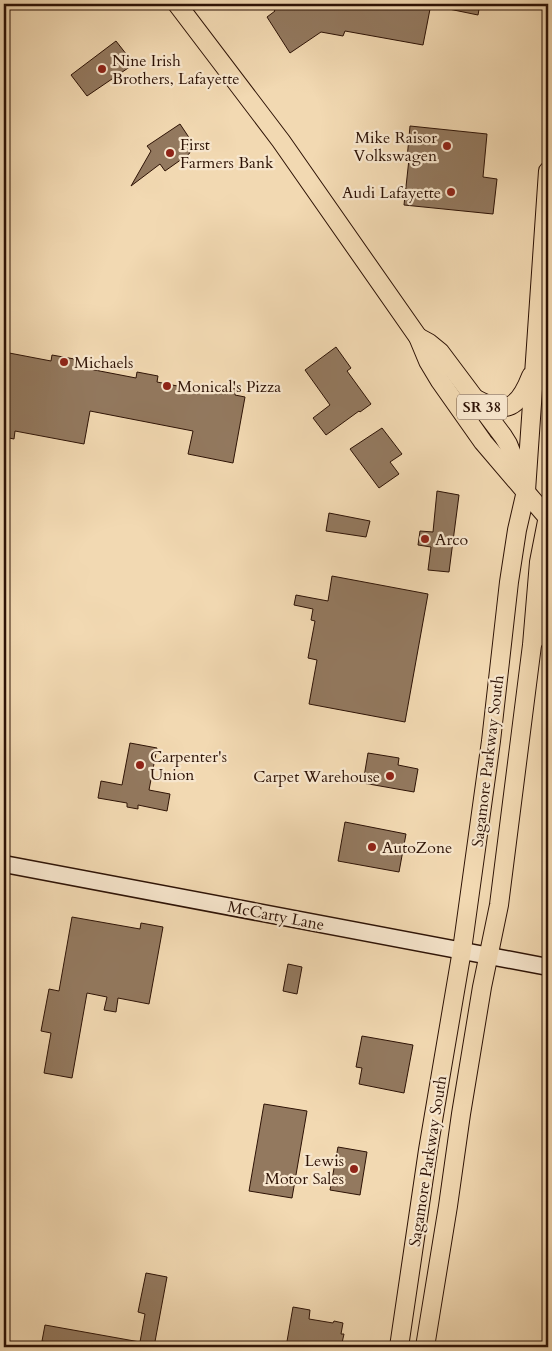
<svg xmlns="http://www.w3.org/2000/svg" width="552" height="1351" viewBox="0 0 552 1351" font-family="Cardo,serif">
	<rect width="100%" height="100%" fill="#f2d9b2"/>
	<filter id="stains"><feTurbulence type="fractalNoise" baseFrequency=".004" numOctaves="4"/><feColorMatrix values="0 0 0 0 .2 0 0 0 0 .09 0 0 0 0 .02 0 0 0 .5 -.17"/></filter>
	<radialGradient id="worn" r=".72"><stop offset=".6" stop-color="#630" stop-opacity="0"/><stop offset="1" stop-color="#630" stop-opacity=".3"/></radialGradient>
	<!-- building -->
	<g fill="#93795f" stroke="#2d1205">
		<path d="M270 4H431L423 45 345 31 343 36 321 32 290 53 267 17 275 11Z"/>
		<path d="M444 4H480L478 15 444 8Z"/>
		<path d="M116 41 134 64 87 96 71 75Z"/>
		<path d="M180 124 192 142V148L189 154 165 171 160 164 131 186 151 151 147 146Z"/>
		<path d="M410 126 487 134 483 177 497 179 493 214 404 205 409 159H407Z"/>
		<path d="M336 347 351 368 347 371 371 404 360 412 359 411 326 435 313 418 330 405 305 370Z"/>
		<path d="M4 352 51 361 52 355 80 360 79 367 136 378 137 372 158 376 157 382 208 392 210 384 236 389 235 395 245 397 233 463 188 454 193 431 90 411 84 444 15 431 14 439 4 437Z"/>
		<path d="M382 428 402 454 390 462 399 474 379 488 350 449Z"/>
		<path d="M437 491 459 495 449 572 428 570 431 547 418 545 420 531 433 532Z"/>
		<path d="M329 513 370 521 366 537 326 531Z"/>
		<path d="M332 576 428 594 405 722 309 704 317 660 308 658 315 621 311 620 313 609 294 605 296 595 328 601Z"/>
		<path d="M130 743 157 748 149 790 170 794 167 811 138 805V809L127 807V803L98 798 101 781 122 785Z"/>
		<path d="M368 753 399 758 398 765 418 769 414 792 363 783Z"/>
		<path d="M345 822 406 834 399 872 338 861Z"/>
		<path d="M72 917 140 929 141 923 163 927 149 1004 118 998 116 1012 104 1010 107 997 87 993 72 1078 44 1073 51 1033 41 1031 49 989 59 991Z"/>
		<path d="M288 964 302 967 297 994 283 991Z"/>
		<path d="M362 1036 413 1045 404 1093 359 1084 362 1068 356 1067Z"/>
		<path d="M264 1104 307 1111 292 1198 249 1191Z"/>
		<path d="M338 1147 367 1152 360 1195 330 1190Z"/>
		<path d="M146 1273 167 1277 154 1347H73L42 1341 45 1325 140 1342 145 1314 138 1312Z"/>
		<path d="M293 1307 310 1310 309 1319 333 1323 334 1321 343 1323 341 1334H344L342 1343 337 1342 336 1347H286Z"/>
	</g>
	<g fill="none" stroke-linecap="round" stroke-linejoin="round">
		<defs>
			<path id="secondary" d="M4 864 548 967"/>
			<g id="primary">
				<path d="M177 4 281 141 418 337 428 361 440 381 483 442 548 518"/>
				<path d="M418 337 429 343 440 352 503 436 508 444 522 479"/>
				<path d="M476 399C507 416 519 407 531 376"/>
				<path d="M533 642 548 617"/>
				<path d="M399 1347 428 1150 462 950 491 741 509 582 517 530 526 491 548 171"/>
				<path d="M425 1347 448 1206 461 1114 482 987 499 905 532 645 539 562 548 516"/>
			</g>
		</defs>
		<!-- secondary casing -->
		<use href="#secondary" stroke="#2d1205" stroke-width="19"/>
		<!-- primary casing -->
		<use href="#primary" stroke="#2d1205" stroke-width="20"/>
		<!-- secondary -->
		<use href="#secondary" stroke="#f7e6cd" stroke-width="16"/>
		<!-- primary -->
		<use href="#primary" stroke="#f2d9b2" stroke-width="18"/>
	</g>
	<!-- markers -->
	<g fill="#8f2418" stroke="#f7e6cd" stroke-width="2">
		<circle cx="102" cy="69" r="5"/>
		<circle cx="447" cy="146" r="5"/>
		<circle cx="170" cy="153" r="5"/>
		<circle cx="451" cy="192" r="5"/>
		<circle cx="64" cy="362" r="5"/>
		<circle cx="167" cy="386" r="5"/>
		<circle cx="425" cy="539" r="5"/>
		<circle cx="140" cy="765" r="5"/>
		<circle cx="390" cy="776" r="5"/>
		<circle cx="372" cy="847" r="5"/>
		<circle cx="354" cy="1169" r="5"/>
	</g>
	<g text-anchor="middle" stroke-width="4.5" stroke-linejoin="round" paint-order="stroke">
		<!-- shield labels -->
		<rect fill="#f7e6cd" stroke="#6a5241" stroke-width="1" x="457" y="394.5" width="50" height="25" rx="4"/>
		<g font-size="15" font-weight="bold" fill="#2d1205">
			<text x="482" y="412">SR 38</text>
		</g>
		<!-- poi labels -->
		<g font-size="16" fill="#2d1205" stroke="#f7e6cd" text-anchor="start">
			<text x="112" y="66">Nine Irish<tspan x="112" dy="18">Brothers, Lafayette</tspan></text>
			<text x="437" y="143" text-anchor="end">Mike Raisor<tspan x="437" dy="18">Volkswagen</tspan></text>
			<text x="180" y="150">First<tspan x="180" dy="18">Farmers Bank</tspan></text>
			<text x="441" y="198" text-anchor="end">Audi Lafayette</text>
			<text x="74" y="368">Michaels</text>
			<text x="177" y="392">Monical's Pizza</text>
			<text x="435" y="545">Arco</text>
			<text x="150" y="762">Carpenter's<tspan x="150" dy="18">Union</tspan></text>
			<text x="380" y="782" text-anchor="end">Carpet Warehouse</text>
			<text x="382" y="853">AutoZone</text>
			<text x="344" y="1166" text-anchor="end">Lewis<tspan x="344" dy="18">Motor Sales</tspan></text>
		</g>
		<!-- street labels -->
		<g font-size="16" fill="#2d1205" stroke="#f7e6cd">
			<text transform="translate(487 761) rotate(-83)" y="6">Sagamore Parkway South</text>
			<text transform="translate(276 915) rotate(11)" y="6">McCarty Lane</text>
			<text transform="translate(427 1161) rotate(-81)" y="6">Sagamore Parkway South</text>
		</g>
	</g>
	<!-- margin -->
	<rect width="552" height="1351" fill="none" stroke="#f2d9b2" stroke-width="20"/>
	<rect x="5" y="5" width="542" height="1341" fill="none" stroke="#2d1205" stroke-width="2.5"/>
	<rect x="10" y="10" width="532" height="1331" fill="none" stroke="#2d1205"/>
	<rect width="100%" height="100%" filter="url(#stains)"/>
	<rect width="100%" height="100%" fill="url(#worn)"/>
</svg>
